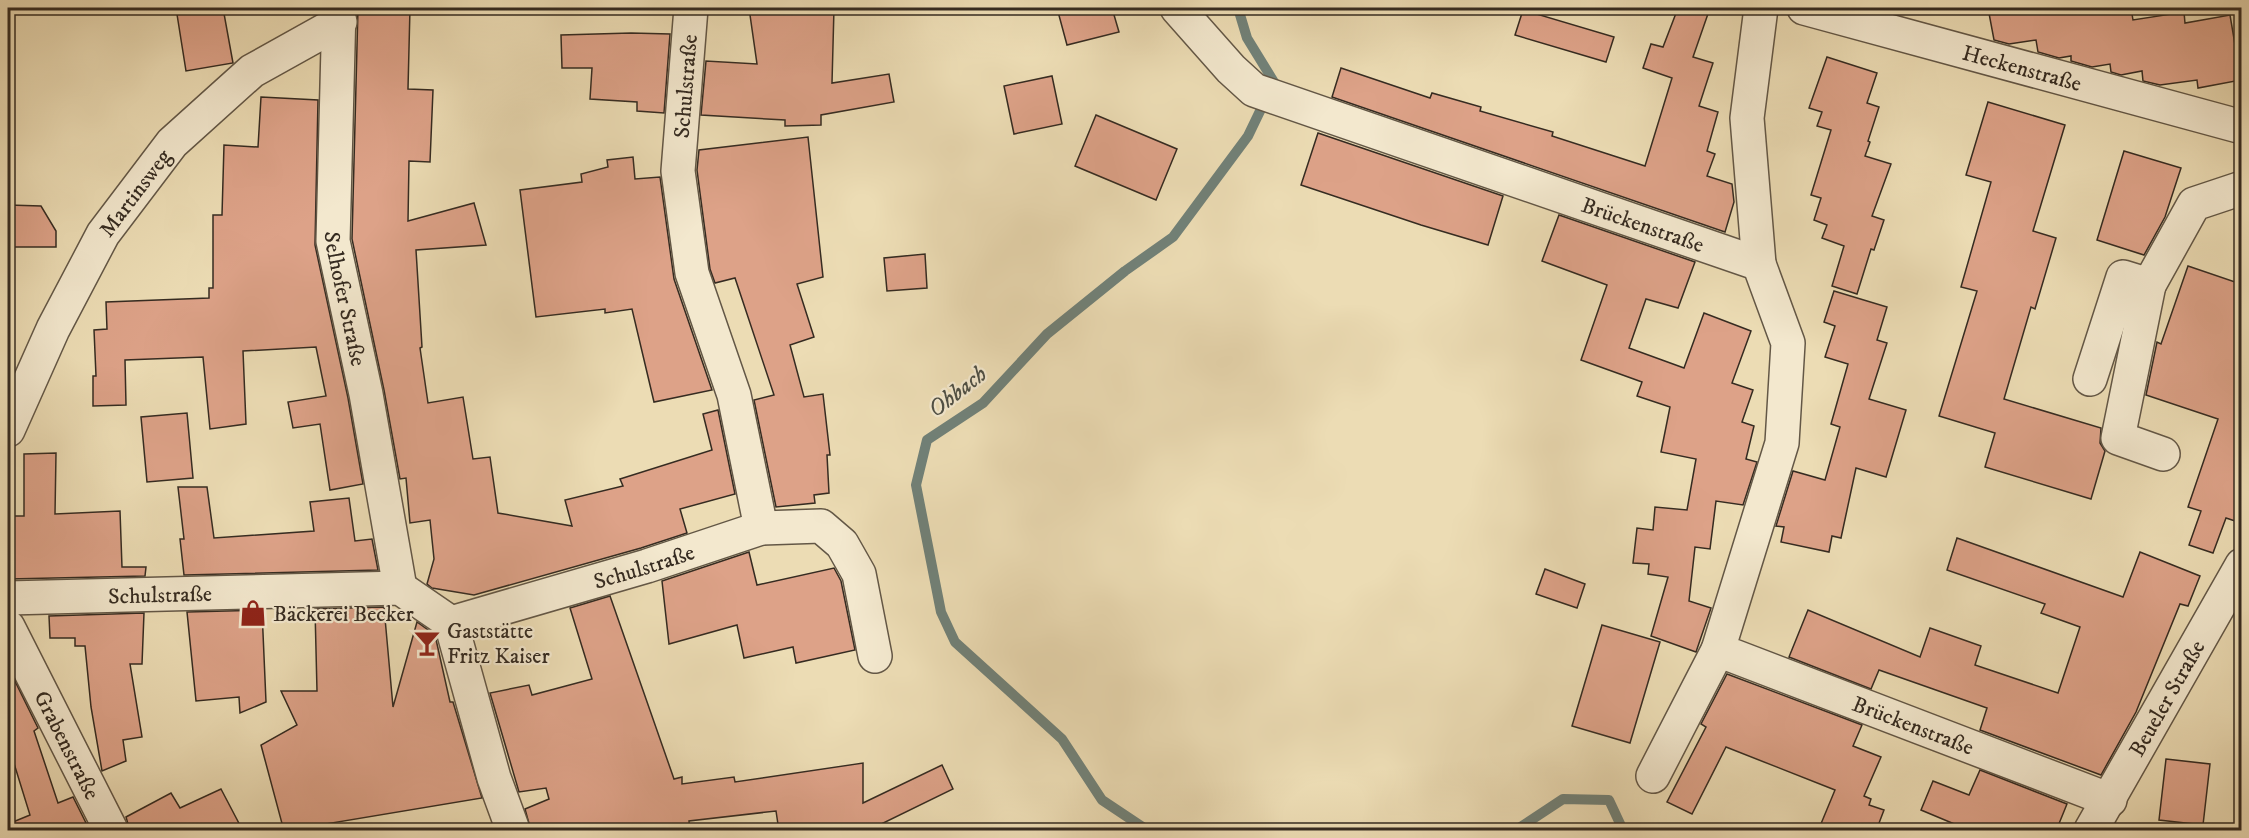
<svg xmlns="http://www.w3.org/2000/svg" width="2249" height="838" viewBox="0 0 2249 838" font-family="'IM FELL DW Pica',serif">
	<rect width="100%" height="100%" fill="#ecdcb4"/>
	<filter id="stains"><feTurbulence type="fractalNoise" baseFrequency=".00333" numOctaves="4"/><feColorMatrix values="0 0 0 0 .2 0 0 0 0 .09 0 0 0 0 .02 0 0 0 .5 -.17"/></filter>
	<radialGradient id="worn" r=".72"><stop offset=".6" stop-color="#630" stop-opacity="0"/><stop offset="1" stop-color="#630" stop-opacity=".3"/></radialGradient>
	<g fill="none" stroke-linecap="round" stroke-linejoin="round">
		<!-- stream -->
		<g stroke="#718178" stroke-width="10">
			<path d="M1147 830 1102 800 1062 739 955 642 941 612 916 485 927 440 983 403 1047 334 1125 271 1173 237 1248 136 1274 82 1247 38 1238 8"/>
			<path d="M1516 830 1563 799 1609 800 1623 830"/>
		</g>
	</g>
	<!-- building -->
	<g fill="#dda288" stroke="#352b21" stroke-width="1.5">
		<path d="M176 8H223L233 63 186 71Z"/>
		<path d="M358 8H410L408 89 433 90 430 162 409 161 408 221 474 203 486 245 416 250 422 347 420 348 428 403 463 397 473 459 490 457 498 513 572 526 565 500 623 486 620 479 712 450 703 414 718 410 735 494 680 509 687 533 641 548 474 595 432 588 427 584 434 559 430 520 410 523 406 478 400 479 384 390 352 239Z"/>
		<path d="M749 8H834L832 83 889 74 894 102 821 115V125L785 126V120L701 115 706 61 757 64Z"/>
		<path d="M1057 8H1112L1119 32 1067 45Z"/>
		<path d="M1678 8H1710L1693 57 1713 63 1699 106 1718 112 1707 151 1715 154 1707 176 1732 184 1734 202 1725 232 1332 97 1341 68 1430 98 1432 93 1481 107 1480 111 1553 132 1552 136 1645 166 1672 78 1643 68 1651 44 1663 47Z"/>
		<path d="M1988 8H2131L2133 20 2184 12 2185 23 2230 15 2241 80 2198 88 2197 80 2160 85 2143 81 2142 71 2121 75 2111 72 2110 64 2092 67 2071 61V56L2059 58 2038 52 2036 40 2009 44 1994 40Z"/>
		<path d="M1523 10 1614 37 1606 62 1515 35Z"/>
		<path d="M631 33 670 34 664 113 637 111V102L590 99 592 68H562L561 35Z"/>
		<path d="M1827 57 1877 73 1867 103 1879 107 1868 141 1870 142 1865 156 1891 164 1872 216 1884 220 1874 250 1871 249 1857 294 1832 286 1844 246 1822 238 1827 225 1814 220 1821 198 1811 195 1831 130 1817 126 1822 112 1809 108Z"/>
		<path d="M1052 76 1062 124 1014 134 1004 86Z"/>
		<path d="M261 97 318 100 315 245 348 398 363 484 330 490 320 424 293 428 288 402 326 396 316 347 243 351 246 424 210 429 203 357 125 360 126 405 93 406V376H96L94 330 107 329 106 302 209 298V288H213V215H222L224 145 258 147Z"/>
		<path d="M1988 102 2065 125 2033 231 2056 238 2035 309 2031 307 2004 399 2101 428 2100 443 2105 451 2091 499 1985 467 1995 433 1939 416 1977 291 1961 287 1991 182 1966 175Z"/>
		<path d="M1096 115 1177 149 1156 200 1075 166Z"/>
		<path d="M1318 133 1503 196 1488 245 1421 225 1301 185Z"/>
		<path d="M808 137 823 277 797 284 814 337 790 345 804 397 823 394 830 455H827L829 493 814 495 815 503 776 507 754 400 774 395 735 278 715 283 710 269 697 170 699 150Z"/>
		<path d="M2124 151 2181 168 2165 217 2144 255 2097 240Z"/>
		<path d="M633 157 635 179 660 177 674 279 712 390 654 402 632 309 605 313V309L536 317 520 190 582 182 581 174 608 167 607 160Z"/>
		<path d="M8 205 41 206 56 231V247H8Z"/>
		<path d="M1559 215 1695 262 1678 308 1646 299 1629 348 1684 368 1704 313 1751 331 1732 383 1753 390 1742 422 1754 426 1746 459 1757 462 1743 505 1716 501 1710 549 1695 547 1689 601 1711 608 1696 652 1651 636 1668 577 1648 574 1649 564 1633 563 1637 528 1653 530 1655 507 1687 510 1696 459 1661 452 1670 407 1637 396 1642 382 1581 360 1607 285 1542 261Z"/>
		<path d="M925 254 927 288 887 291 884 258Z"/>
		<path d="M2188 266 2241 284V523L2226 518 2213 553 2189 545 2201 511 2188 507 2218 419 2146 395 2157 342 2161 344Z"/>
		<path d="M1834 291 1887 307 1877 340 1887 343 1869 399 1906 410 1886 477 1856 468 1841 538 1832 536 1829 552 1781 542 1784 527 1776 526 1793 471 1825 480 1840 427 1831 424 1848 364 1825 357 1835 326 1824 322Z"/>
		<path d="M187 413 193 478 147 482 141 417Z"/>
		<path d="M56 453 55 514 120 511 122 567H146L145 576 8 579V516H24V454Z"/>
		<path d="M178 487H207L214 538 314 531 310 502 349 498 355 541 372 539 378 570 184 575 180 539H184Z"/>
		<path d="M1957 538 2123 597 2140 552 2200 576 2188 606 2180 604 2136 712 2101 775 1980 730 1987 708 1879 670 1871 689 1789 657 1808 610 1920 657 1930 628 1981 646 1975 665 2058 693 2080 627 2041 613 2045 604 1947 570Z"/>
		<path d="M749 552 757 585 834 568 841 581 855 650 796 663 793 647 744 658 737 625 669 644 662 581Z"/>
		<path d="M1545 569 1585 584 1577 608 1536 594Z"/>
		<path d="M610 596 674 779 682 777V784L734 777 735 782 863 763V803L942 765 953 789 867 831H779L776 811 689 821 690 831H531L525 809 549 799 546 788 519 792 490 693 529 685 532 695 592 679 570 608Z"/>
		<path d="M384 607 393 707 417 622 435 635 450 702H453L482 798 284 831 261 745 297 725 281 691H317L315 609Z"/>
		<path d="M262 610 266 702 240 713 239 697 196 701 187 612Z"/>
		<path d="M144 613 142 664H130L142 737 123 740 126 761 102 771 91 707 85 646H75V638H50L49 616Z"/>
		<path d="M1602 625 1660 642 1630 743 1572 726Z"/>
		<path d="M8 667 38 728 34 731 58 803 73 797 90 831H8V824L30 815 8 744Z"/>
		<path d="M1727 674 1862 725 1853 746 1881 757 1864 796 1871 799 1869 805 1884 810 1876 831H1818L1835 790 1726 747 1692 814 1667 802 1706 727 1701 724Z"/>
		<path d="M2166 759 2210 764 2203 825 2159 820Z"/>
		<path d="M1980 770 2067 804 2056 831H1971L1921 810 1933 781 1969 795Z"/>
		<path d="M221 789 243 831H130L126 817 171 793 180 808Z"/>
	</g>
	<g fill="none" stroke-linecap="round" stroke-linejoin="round">
		<defs>
			<g id="minor">
				<path id="s1" d="M339 8 333 241 366 394 400 588"/>
				<path id="s2" d="M1177 8 1231 69 1254 90 1759 264 1788 343 1782 443 1718 650 2110 800"/>
				<path id="s3" d="M1804 8 2242 127"/>
				<path d="M1759 264 1747 118 1761 8"/>
				<path d="M2149 285 2118 438 2163 454"/>
				<path d="M2090 379 2123 277 2149 285 2194 204 2242 188"/>
				<path id="s4" d="M8 430 53 329 103 234 172 143 252 71 340 22"/>
				<path d="M761 528 821 526 842 544 859 574 875 656"/>
				<path id="s5" d="M8 598 400 588 451 623"/>
				<path id="s6" d="M451 623 647 566 761 528 734 395 692 273 678 171 691 8"/>
				<path d="M451 623 494 778 513 830"/>
				<path id="s7" d="M8 627 111 830"/>
				<path d="M1653 776 1718 650"/>
				<path id="s8" d="M2091 830 2242 565"/>
			</g>
		</defs>
		<!-- minor casing -->
		<use href="#minor" stroke="#635746" stroke-width="36"/>
		<!-- minor -->
		<use href="#minor" stroke="#f3e8ce" stroke-width="33"/>
	</g>
	<!-- icons -->
	<defs>
		<symbol id="shop-bare" viewBox="-9 -9 18 18"><path d="M-5-2.5h2.3a2.7 3.5 0 0 1 5.4 0H5L5.5 6h-11ZM-1.5-2.5h3a1.5 2.3 0 0 0-3 0Z" fill="#8f2418" stroke="#f3e8ce" stroke-width="2.5" paint-order="stroke"/></symbol>
		<symbol id="bar-bare" viewBox="-9 -9 18 18"><path d="M-6-5H6L.8 .8V4.5H3.5V6h-7V4.5H-.8V.8Z" fill="#8f2418" stroke="#f3e8ce" stroke-width="2.5" paint-order="stroke"/></symbol>
	</defs>
	<g fill-rule="evenodd">
		<use href="#shop-bare" x="234" y="594" width="38" height="38"/>
		<use href="#bar-bare" x="408" y="624" width="38" height="38"/>
	</g>
	<g text-anchor="middle" stroke-width="4.5" stroke-linejoin="round" paint-order="stroke">
		<!-- street labels -->
		<g font-size="22" fill="#352b21" stroke="#f3e8ce">
			<text dy="8" stroke="none"><textPath href="#s3" startOffset="226">Heckenstraße</textPath></text>
			<text dy="8" stroke="none"><textPath href="#s6" startOffset="777">Schulstraße</textPath></text>
			<text dy="8" stroke="none"><textPath href="#s4" startOffset="270">Martinsweg</textPath></text>
			<text dy="8" stroke="none"><textPath href="#s2" startOffset="524">Brückenstraße</textPath></text>
			<text dy="8" stroke="none"><textPath href="#s1" startOffset="292">Selhofer Straße</textPath></text>
			<text dy="8" stroke="none"><textPath href="#s6" startOffset="201">Schulstraße</textPath></text>
			<text dy="8" stroke="none"><textPath href="#s5" startOffset="152">Schulstraße</textPath></text>
			<text dy="8" stroke="none"><textPath href="#s8" startOffset="152">Beueler Straße</textPath></text>
			<text dy="8" stroke="none"><textPath href="#s2" startOffset="1257">Brückenstraße</textPath></text>
			<text dy="8" stroke="none"><textPath href="#s7" startOffset="132">Grabenstraße</textPath></text>
		</g>
		<!-- poi labels -->
		<g font-size="22" fill="#352b21" stroke="#f3e8ce" text-anchor="start">
			<text x="273" y="621">Bäckerei Becker</text>
			<text x="447" y="638">Gaststätte<tspan x="447" dy="25">Fritz Kaiser</tspan></text>
		</g>
		<!-- water labels -->
		<g font-size="24" font-style="italic" fill="#4e4f45" stroke="#f3e8ce">
			<text transform="translate(957 391) rotate(-38)" y="8">Ohbach</text>
		</g>
	</g>
	<!-- margin -->
	<rect width="2249" height="838" fill="none" stroke="#ecdcb4" stroke-width="30"/>
	<rect x="9" y="9" width="2231" height="820" fill="none" stroke="#352b21" stroke-width="3"/>
	<rect x="15" y="15" width="2219" height="808" fill="none" stroke="#352b21" stroke-width="1.5"/>
	<rect width="100%" height="100%" filter="url(#stains)"/>
	<rect width="100%" height="100%" fill="url(#worn)"/>
</svg>
